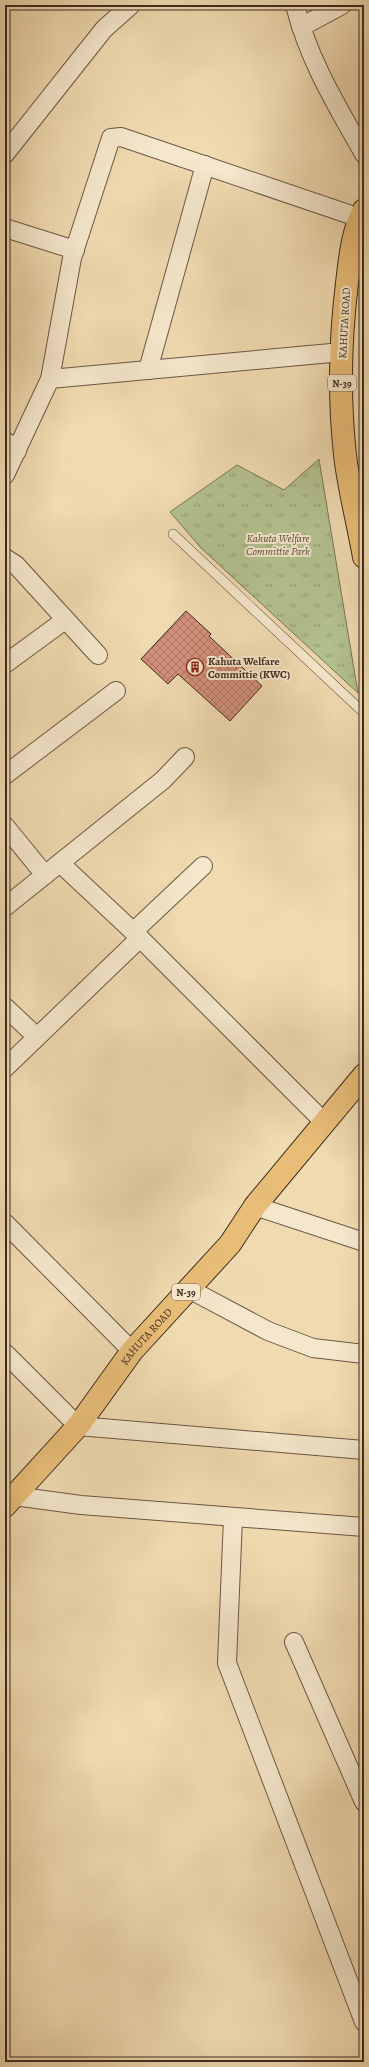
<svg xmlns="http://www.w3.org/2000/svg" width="369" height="2067" viewBox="0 0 369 2067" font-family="Alegreya,serif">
	<defs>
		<pattern id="park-tufts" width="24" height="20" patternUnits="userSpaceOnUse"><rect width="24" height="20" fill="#b4c190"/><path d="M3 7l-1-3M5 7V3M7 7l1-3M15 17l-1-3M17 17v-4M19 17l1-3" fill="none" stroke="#949d75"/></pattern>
		<pattern id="building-cross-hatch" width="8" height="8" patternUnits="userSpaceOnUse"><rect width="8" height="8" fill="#d2907a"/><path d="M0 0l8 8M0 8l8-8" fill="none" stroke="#ac7664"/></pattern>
	</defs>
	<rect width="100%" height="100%" fill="#f0dab0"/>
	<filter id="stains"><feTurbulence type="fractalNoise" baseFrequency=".005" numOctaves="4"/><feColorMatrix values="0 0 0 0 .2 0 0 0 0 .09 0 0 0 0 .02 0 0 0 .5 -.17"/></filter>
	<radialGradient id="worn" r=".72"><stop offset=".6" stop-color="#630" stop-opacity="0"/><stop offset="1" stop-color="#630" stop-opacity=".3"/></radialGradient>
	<!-- park -->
	<path fill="url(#park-tufts)" stroke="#787658" d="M319 459 358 693 201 548 170 512 237 465 284 490Z"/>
	<!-- building -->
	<path fill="url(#building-cross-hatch)" stroke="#3c2b20" d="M186 611 211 634 209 636 262 686 230 721 178 674 168 684 141 659Z"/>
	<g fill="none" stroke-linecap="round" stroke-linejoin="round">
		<defs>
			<path id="lane" d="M173 534 364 713"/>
			<g id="street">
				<path d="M295 5C308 59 337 106 364 154"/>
				<path d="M301 27 342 5"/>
				<path d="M5 154 104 29 131 5"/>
				<path d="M5 228 75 250"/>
				<path d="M148 370 205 165"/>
				<path d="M50 379 342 352"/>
				<path d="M5 441 17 451"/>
				<path d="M5 475 50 379 72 258 111 138 121 137 360 218"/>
				<path d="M5 558 16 565 98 655"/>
				<path d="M5 664 65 620"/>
				<path d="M5 775 116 691"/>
				<path d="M5 826 45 875"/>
				<path d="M60 863 140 938 324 1122"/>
				<path d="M5 907 163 780 185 757"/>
				<path d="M134 931 203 866"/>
				<path d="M5 1007 37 1037"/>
				<path d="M5 1068 140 938"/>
				<path d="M255 1206 364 1242"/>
				<path d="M5 1223 132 1351"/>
				<path d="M189 1289 268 1331 313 1348 364 1354"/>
				<path d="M5 1353 78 1426 364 1450"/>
				<path d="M14 1496 81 1505 364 1527"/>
				<path d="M233 1518 227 1663 364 2022"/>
				<path d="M294 1642 364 1802"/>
			</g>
			<g id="highway">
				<path d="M364 210C352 232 350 259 347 283 340 340 339 399 345 455 349 489 358 523 364 557"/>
				<path id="s1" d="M5 1506 78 1426 132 1351 230 1244 255 1206 364 1075"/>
			</g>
		</defs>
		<!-- lane casing -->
		<use href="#lane" stroke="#695744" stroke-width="10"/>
		<!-- street casing -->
		<use href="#street" stroke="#695744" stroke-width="20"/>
		<!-- highway casing -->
		<use href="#highway" stroke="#3c2b20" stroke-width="24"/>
		<!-- lane -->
		<use href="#lane" stroke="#f5e7cc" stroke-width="9"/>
		<!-- street -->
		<use href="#street" stroke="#f5e7cc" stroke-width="18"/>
		<!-- highway -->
		<use href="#highway" stroke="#e8bd78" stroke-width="22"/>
	</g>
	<!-- icons -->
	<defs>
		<symbol id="building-ring" viewBox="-11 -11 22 22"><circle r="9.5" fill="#f5e7cc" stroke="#8f2418" stroke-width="1.5"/><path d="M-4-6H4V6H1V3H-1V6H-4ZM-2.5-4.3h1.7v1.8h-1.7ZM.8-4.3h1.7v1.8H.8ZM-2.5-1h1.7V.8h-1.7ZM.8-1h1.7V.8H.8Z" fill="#8f2418"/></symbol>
	</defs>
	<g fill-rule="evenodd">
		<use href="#building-ring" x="185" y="657" width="20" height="20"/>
	</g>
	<g text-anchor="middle" stroke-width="4" stroke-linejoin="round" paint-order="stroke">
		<!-- shield labels -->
		<g fill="#f5e7cc" stroke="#746354" stroke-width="1">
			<rect x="328" y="375" width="28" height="16" rx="3"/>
			<rect x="172" y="1284" width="28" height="16" rx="3"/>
		</g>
		<g font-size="10" font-weight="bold" fill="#3c2b20">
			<text x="342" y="387">N-39</text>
			<text x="186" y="1296">N-39</text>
		</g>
		<!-- street labels -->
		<g font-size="11" fill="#3c2b20" stroke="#f5e7cc">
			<text transform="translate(344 323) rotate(-87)" y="4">KAHUTA ROAD</text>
			<text dy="4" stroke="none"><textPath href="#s1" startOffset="221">KAHUTA ROAD</textPath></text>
		</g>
		<!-- park labels -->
		<g font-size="11" font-style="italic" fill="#544936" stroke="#f5e7cc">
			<text x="278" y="542">Kahuta Welfare<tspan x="278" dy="13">Committie Park</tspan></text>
		</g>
		<!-- poi labels -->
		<g font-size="11" font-weight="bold" fill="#3c2b20" stroke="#f5e7cc" text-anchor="start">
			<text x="208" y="665">Kahuta Welfare<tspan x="208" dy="13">Committie (KWC)</tspan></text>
		</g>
	</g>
	<!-- margin -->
	<rect width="369" height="2067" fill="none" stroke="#f0dab0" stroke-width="20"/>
	<rect x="6" y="6" width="357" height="2055" fill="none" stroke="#3c2b20" stroke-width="2"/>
	<rect x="10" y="10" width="349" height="2047" fill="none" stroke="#3c2b20"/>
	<rect width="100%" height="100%" filter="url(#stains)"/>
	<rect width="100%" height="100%" fill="url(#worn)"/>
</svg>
